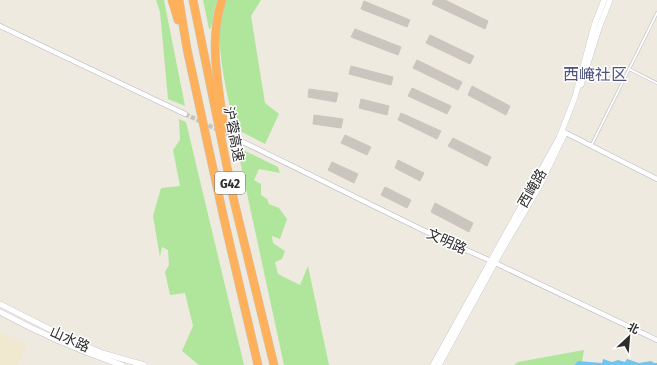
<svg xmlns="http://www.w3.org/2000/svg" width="657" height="365" viewBox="0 0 657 365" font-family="'Fira Sans Condensed','Noto Sans SC',sans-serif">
	<rect width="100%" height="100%" fill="#efeae0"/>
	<!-- education -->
	<path fill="#f0e8cf" d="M0 332 27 345 18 365H0Z"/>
	<!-- green -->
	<g fill="#afe69c">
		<path d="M156 0H164L185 106 168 99 160 12Z"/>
		<path d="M203 0H218L215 7 211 28 209 29Z"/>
		<path d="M226 0H261L251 16 265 103 279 114 265 144 234 128C227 88 211 39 226 0Z"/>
		<path d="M179 119 186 122 244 365H199L182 351 193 326 185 293 170 295 165 272 169 265 168 250 162 247 160 257 153 216 161 188 180 186 173 150 180 140Z"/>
		<path d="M237 147 278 167 280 173 259 169 254 180 261 184V195L267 199 269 204 279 208 287 219 280 239 272 236 273 243 285 251 282 259 275 262 278 274 300 285 308 266 329 365H284Z"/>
		<path d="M584 350 582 362 578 361 574 365H514L518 362Z"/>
	</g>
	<!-- water -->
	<path fill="#72c4f1" d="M603 359 612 362 618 360 625 362 627 359 639 363 651 361 654 363H657V365H574L578 361 602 363Z"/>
	<!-- building -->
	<g fill="#cac6bf" stroke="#cbc6b9">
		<path d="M434 0H445L488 21 485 29 432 4Z"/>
		<path d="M364 1 410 20 407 27 361 9Z"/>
		<path d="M355 29 401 47 398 55 351 37Z"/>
		<path d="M430 35 474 56 470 64 426 43Z"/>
		<path d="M417 60 462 82 458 90 413 68Z"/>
		<path d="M351 66 393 77 391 85 349 74Z"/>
		<path d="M472 86 510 106 506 115 468 95Z"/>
		<path d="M412 88 451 106 447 114 408 96Z"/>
		<path d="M309 89 338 93 336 102 308 97Z"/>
		<path d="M361 99 389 106 387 115 359 108Z"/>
		<path d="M401 113 441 131 437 139 398 120Z"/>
		<path d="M314 115 343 119 341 128 313 124Z"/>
		<path d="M345 135 371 147 367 155 341 143Z"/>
		<path d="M453 138 491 157 487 166 448 146Z"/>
		<path d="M398 160 424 173 420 181 395 168Z"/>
		<path d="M332 162 358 174 354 183 328 170Z"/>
		<path d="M385 187 411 200 407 208 381 195Z"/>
		<path d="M435 203 473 223 469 232 431 212Z"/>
	</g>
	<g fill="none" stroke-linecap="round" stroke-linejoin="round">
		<!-- minor-tunnel -->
		<path stroke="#c8c4bc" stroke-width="4.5" stroke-dasharray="4.5 2" stroke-linecap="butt" d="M185 114 239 140"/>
		<defs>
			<g id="service">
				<path d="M629 69 657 83"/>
				<path d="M591 146 657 13"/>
			</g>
			<g id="minor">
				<path d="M0 26 185 114"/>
				<path d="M562 131 657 179"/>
				<path d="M239 140 439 238 491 261 657 340"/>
			</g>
			<g id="tertiary">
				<path d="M581 85 599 28 610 0"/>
				<path d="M0 304 65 337 102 353 144 365"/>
				<path d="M0 312C39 333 79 351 122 365"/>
				<path d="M433 365 559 138 575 97 594 26 604 0"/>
				<path d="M439 365 502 250 540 185 565 133"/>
			</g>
			<g id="motorway">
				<path d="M172 0 178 20"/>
				<path d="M179 0 187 49 224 219 258 365"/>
				<path d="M193 0 234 201 274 365"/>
				<path d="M222 0C208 42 219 86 224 129"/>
			</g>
		</defs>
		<!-- service casing -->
		<use href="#service" stroke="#b3b5c1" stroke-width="3"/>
		<!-- minor casing -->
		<use href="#minor" stroke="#b3b5c1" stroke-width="5.5"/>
		<!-- tertiary casing -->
		<use href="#tertiary" stroke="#b3b5c1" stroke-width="6"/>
		<!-- motorway casing -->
		<use href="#motorway" stroke="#c8c8c8" stroke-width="9"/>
		<!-- service -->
		<use href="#service" stroke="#fff" stroke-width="2"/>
		<!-- minor -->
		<use href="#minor" stroke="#fff" stroke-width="4.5"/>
		<!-- tertiary -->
		<use href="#tertiary" stroke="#fff" stroke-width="5.5"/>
		<!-- motorway -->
		<use href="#motorway" stroke="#ffb05a" stroke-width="8"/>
	</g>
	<g text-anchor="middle" stroke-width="3" stroke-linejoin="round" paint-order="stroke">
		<!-- shield labels -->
		<rect fill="#fff" stroke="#6c6c6c" stroke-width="1" x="215" y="172" width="30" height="22" rx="3"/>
		<g font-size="13" font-weight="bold" fill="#2d2d2d">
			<text x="230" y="188">G42</text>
		</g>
		<!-- street labels -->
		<g font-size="14" fill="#2d2d2d" stroke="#fff">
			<text transform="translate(234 134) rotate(79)" y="5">沪蓉高速</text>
			<text transform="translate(532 188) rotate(-60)" y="5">西崦路</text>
			<text transform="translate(447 241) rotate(24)" y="5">文明路</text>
			<text transform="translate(70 339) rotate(24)" y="5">山水路</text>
		</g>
		<!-- quarter labels -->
		<g font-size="16" fill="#4c5180" stroke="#fff">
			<text x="595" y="80">西崦社区</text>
		</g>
	</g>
	<!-- north arrow -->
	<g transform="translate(629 337) rotate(26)" stroke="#ffffff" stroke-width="3" paint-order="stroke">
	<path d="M0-3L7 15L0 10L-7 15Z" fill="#2d2d2d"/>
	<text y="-6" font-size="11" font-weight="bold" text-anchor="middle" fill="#2d2d2d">北</text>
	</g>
</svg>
